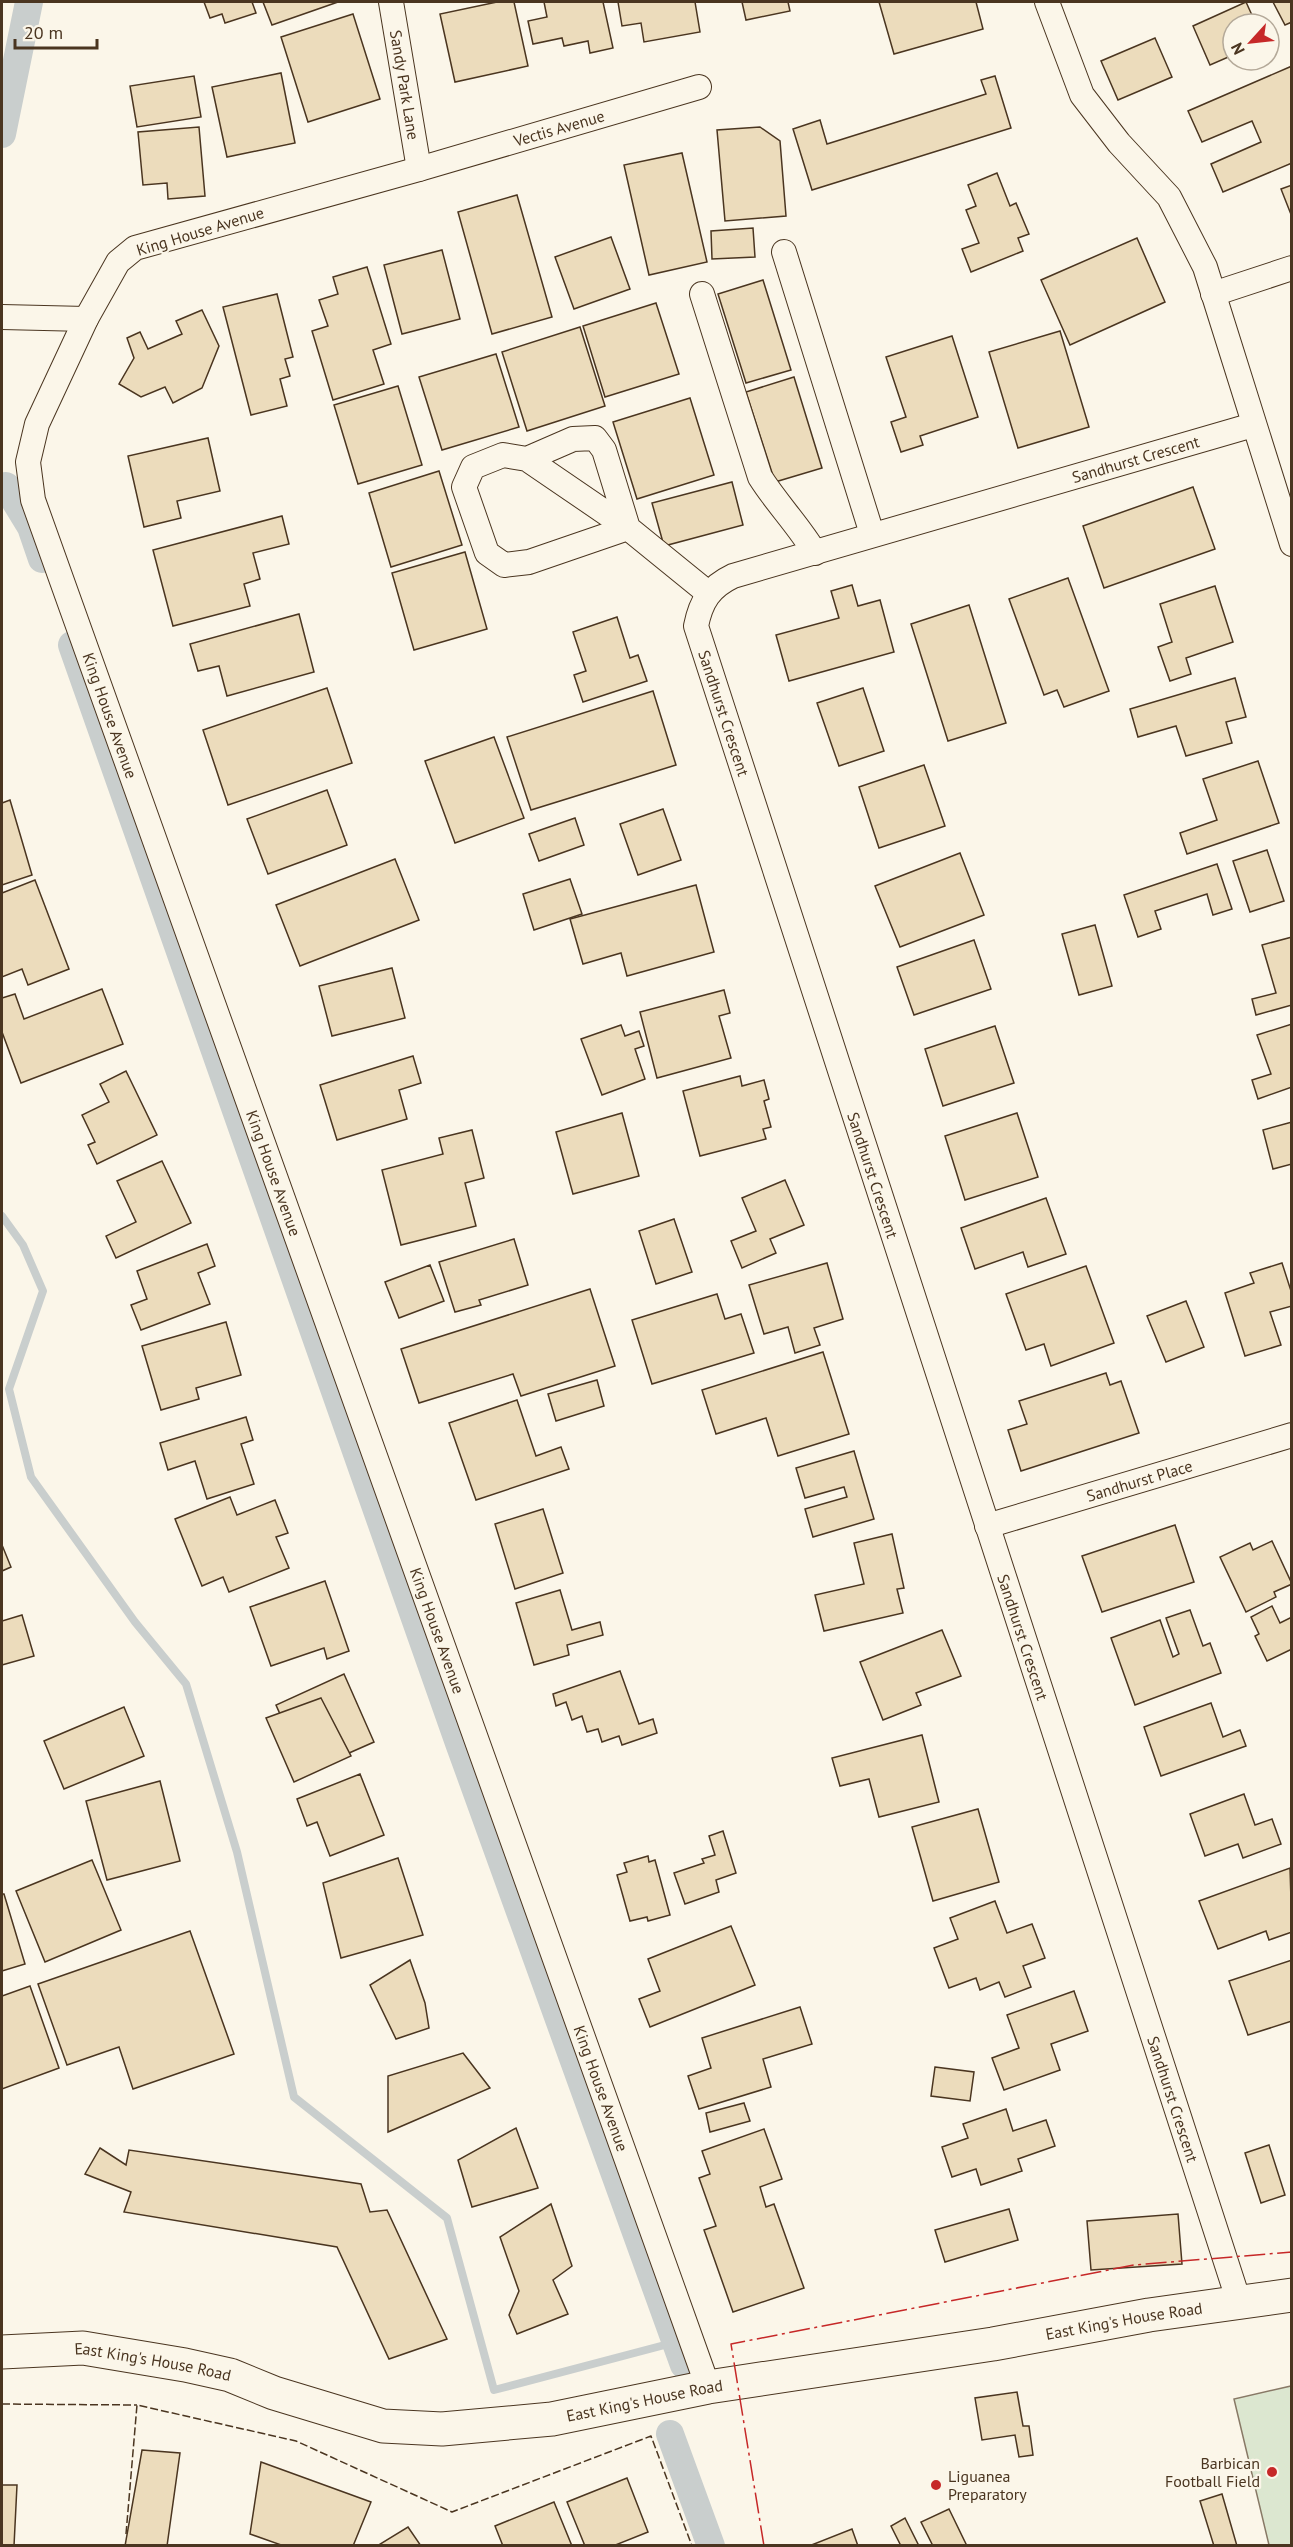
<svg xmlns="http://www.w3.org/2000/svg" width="1293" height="2547" viewBox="0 0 1293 2547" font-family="'PT Sans',sans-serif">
	<rect width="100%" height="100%" fill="#fbf6e9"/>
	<!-- green -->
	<path fill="#dce7d0" stroke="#887966" stroke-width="1.5" d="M1291 2386V2545H1269L1234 2399Z"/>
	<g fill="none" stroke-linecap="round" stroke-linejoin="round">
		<!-- stream -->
		<path stroke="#c9cecd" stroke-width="8" d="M2 1216 23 1245 43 1291 9 1389 31 1477 135 1622 186 1684 237 1852 294 2097 447 2218 494 2390 676 2342"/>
		<!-- canal -->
		<g stroke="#c9cecd" stroke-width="28">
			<path d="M2 134 29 2"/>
			<path d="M6 486 31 527 42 559"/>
			<path d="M72 645 459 1743 684 2365"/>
			<path d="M670 2434 711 2546"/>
		</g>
	</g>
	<!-- building -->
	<g fill="#ecdcbc" stroke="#4a3520" stroke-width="1.5">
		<path d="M204 2H252L256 13 225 23 222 14 210 18Z"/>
		<path d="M263 2H338L272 25Z"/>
		<path d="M497 2H514L528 66 455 82 440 14Z"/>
		<path d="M544 2H603L613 48 590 53 588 41 564 46 562 38 533 44 528 21 547 17Z"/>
		<path d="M618 2H695L700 32 644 42 641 23 622 26Z"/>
		<path d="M742 2H788L790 11 746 20Z"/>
		<path d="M879 2H976L983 29 894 54Z"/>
		<path d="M1246 2 1256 24H1233V55L1210 65 1193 26Z"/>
		<path d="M1273 2H1292V22L1285 25Z"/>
		<path d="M353 14 380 99 308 122 281 37Z"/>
		<path d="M1155 38 1172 77 1118 100 1101 61Z"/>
		<path d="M1292 66V163L1223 192 1211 164 1261 142 1252 121 1202 142 1188 111Z"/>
		<path d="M281 73 295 143 227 157 212 87Z"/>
		<path d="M194 76 201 117 137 127 130 86Z"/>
		<path d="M995 76 1011 128 812 190 793 129 820 120 827 144 986 94 981 80Z"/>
		<path d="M199 127 205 196 168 199 167 183 143 185 138 132Z"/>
		<path d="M760 127 780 141 786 216 725 221 717 130Z"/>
		<path d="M682 153 707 262 649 275 624 165Z"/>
		<path d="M997 173 1010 206 1016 203 1029 234 1018 238 1023 251 971 272 962 249 979 243 966 210 976 206 968 185Z"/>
		<path d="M1292 185V217L1281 189Z"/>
		<path d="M517 195 552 317 492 334 458 212Z"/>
		<path d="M753 228 755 257 712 259 711 231Z"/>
		<path d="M611 237 630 289 574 309 555 257Z"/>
		<path d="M1137 238 1165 302 1070 345 1041 280Z"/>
		<path d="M442 250 460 319 402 334 384 265Z"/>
		<path d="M367 267 391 344 373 350 384 384 333 400 312 331 328 326 319 300 338 294 333 277Z"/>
		<path d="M763 280 791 370 746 383 718 294Z"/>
		<path d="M277 294 293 357 285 359 290 376 280 379 287 406 251 415 223 307Z"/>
		<path d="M656 303 679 374 605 397 583 326Z"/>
		<path d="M202 310 219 346 202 388 173 403 165 387 141 397 119 384 134 358 127 338 140 332 148 349 182 334 176 321Z"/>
		<path d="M580 327 605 406 527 431 502 352Z"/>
		<path d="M1060 331 1089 427 1018 448 989 352Z"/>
		<path d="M952 336 978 417 920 436 923 445 901 452 891 422 906 417 886 357Z"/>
		<path d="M496 354 519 427 442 450 419 377Z"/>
		<path d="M794 377 822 468 775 482 746 392Z"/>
		<path d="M398 386 422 465 358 484 334 405Z"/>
		<path d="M690 398 714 475 637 499 613 422Z"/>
		<path d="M208 438 220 491 177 501 181 518 144 527 128 456Z"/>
		<path d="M439 471 462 545 391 567 369 493Z"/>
		<path d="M732 482 743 525 664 546 652 503Z"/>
		<path d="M1193 487 1215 549 1104 588 1083 526Z"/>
		<path d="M282 516 289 544 253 553 260 579 244 584 250 606 173 626 153 550Z"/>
		<path d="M465 552 487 629 414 650 392 573Z"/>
		<path d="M1068 578 1109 691 1064 707 1057 690 1044 695 1009 599Z"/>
		<path d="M852 585 858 606 880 600 894 652 789 681 776 635 839 618 831 591Z"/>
		<path d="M1215 586 1233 642 1186 658 1191 674 1170 681 1158 647 1172 642 1160 604Z"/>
		<path d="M969 605 1006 723 948 741 911 624Z"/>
		<path d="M299 614 314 672 227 696 219 666 198 671 190 644Z"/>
		<path d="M617 617 630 658 638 655 647 681 583 702 574 675 586 671 573 632Z"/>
		<path d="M1235 678 1246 717 1226 722 1232 743 1186 756 1176 726 1138 737 1130 709Z"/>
		<path d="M327 688 352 763 228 805 203 730Z"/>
		<path d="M863 688 884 751 839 766 817 703Z"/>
		<path d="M653 691 676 765 531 810 507 737Z"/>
		<path d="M494 737 524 818 455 843 425 761Z"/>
		<path d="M1258 761 1279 823 1187 854 1180 833 1217 820 1203 779Z"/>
		<path d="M924 765 945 826 879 848 859 787Z"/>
		<path d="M327 790 347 845 268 874 247 819Z"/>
		<path d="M10 800 32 875 2 885V803Z"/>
		<path d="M663 809 681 860 638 875 620 824Z"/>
		<path d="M575 818 584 845 539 861 529 834Z"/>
		<path d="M1267 850 1284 901 1250 912 1233 861Z"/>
		<path d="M960 853 984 915 900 947 875 886Z"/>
		<path d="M395 859 419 920 300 966 276 905Z"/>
		<path d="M1217 864 1232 909 1213 915 1207 894 1155 911 1161 929 1138 937 1124 895Z"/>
		<path d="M570 879 582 914 534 930 523 894Z"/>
		<path d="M35 880 69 969 28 985 22 969 2 977V893Z"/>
		<path d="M696 885 714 952 627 976 621 953 583 964 570 919Z"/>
		<path d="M1095 925 1112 986 1079 995 1062 934Z"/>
		<path d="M1292 937V1005L1256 1015 1252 999 1276 993 1262 945Z"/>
		<path d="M974 940 991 989 914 1015 897 967Z"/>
		<path d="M392 968 405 1018 332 1036 319 986Z"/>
		<path d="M102 989 123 1044 21 1083 2 1032V998L15 994 24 1019Z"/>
		<path d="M724 990 730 1013 719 1016 731 1058 657 1078 640 1012Z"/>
		<path d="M1292 1024V1087L1258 1099 1252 1080 1271 1074 1257 1035Z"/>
		<path d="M621 1025 625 1036 639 1031 644 1046 635 1049 645 1079 602 1095 581 1039Z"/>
		<path d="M995 1026 1014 1083 943 1106 925 1049Z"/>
		<path d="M413 1056 421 1083 399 1090 407 1119 337 1140 320 1085Z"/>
		<path d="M126 1071 157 1135 97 1164 88 1145 95 1142 82 1115 109 1102 100 1084Z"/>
		<path d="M740 1076 742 1086 764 1080 769 1099 764 1101 771 1127 763 1129 766 1139 700 1156 683 1091Z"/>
		<path d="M622 1113 639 1176 573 1194 556 1132Z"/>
		<path d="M1017 1113 1038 1177 965 1200 945 1136Z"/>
		<path d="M1292 1122V1164L1273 1169 1263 1130Z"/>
		<path d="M472 1130 484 1178 465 1183 476 1226 401 1245 382 1170 443 1154 439 1138Z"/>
		<path d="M162 1161 191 1223 116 1258 106 1236 136 1222 117 1181Z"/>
		<path d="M785 1180 804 1225 770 1239 776 1253 742 1268 731 1241 756 1231 742 1198Z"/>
		<path d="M1046 1198 1066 1254 1028 1267 1023 1252 975 1269 961 1228Z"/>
		<path d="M674 1219 692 1272 656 1284 639 1231Z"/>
		<path d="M514 1239 528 1285 479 1300 481 1305 455 1312 439 1262Z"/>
		<path d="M207 1244 215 1266 198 1273 210 1304 141 1330 131 1305 147 1299 137 1271Z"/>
		<path d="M827 1263 843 1319 814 1328 820 1345 795 1353 788 1327 764 1334 749 1285Z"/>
		<path d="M1282 1263 1292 1294V1306L1270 1312 1281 1345 1245 1356 1225 1293 1254 1283 1250 1273Z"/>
		<path d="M430 1265 444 1301 399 1318 385 1282Z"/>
		<path d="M1086 1266 1114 1343 1051 1366 1044 1344 1026 1350 1006 1294Z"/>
		<path d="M590 1289 615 1366 521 1396 513 1374 419 1403 401 1349Z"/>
		<path d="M717 1294 725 1319 741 1314 754 1353 652 1384 632 1320Z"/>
		<path d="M1186 1301 1204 1347 1166 1362 1147 1316Z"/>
		<path d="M226 1322 241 1375 196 1388 199 1399 161 1410 142 1346Z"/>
		<path d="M823 1352 849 1434 778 1456 766 1418 716 1434 702 1390Z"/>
		<path d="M1106 1373 1110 1385 1121 1381 1139 1433 1021 1471 1008 1430 1027 1424 1019 1401Z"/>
		<path d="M597 1380 604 1406 556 1421 548 1394Z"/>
		<path d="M517 1400 536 1456 561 1447 569 1469 476 1500 449 1423Z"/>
		<path d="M246 1417 253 1440 241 1444 254 1484 207 1499 195 1461 168 1470 160 1443Z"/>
		<path d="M854 1451 874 1519 813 1537 805 1509 847 1497 844 1487 805 1498 796 1468Z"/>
		<path d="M230 1497 237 1515 275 1500 288 1533 276 1537 289 1568 229 1592 223 1577 202 1586 175 1519Z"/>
		<path d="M543 1509 563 1573 515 1589 495 1524Z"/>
		<path d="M1175 1525 1194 1582 1102 1612 1082 1556Z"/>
		<path d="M892 1534 904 1588 897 1589 903 1613 824 1631 815 1595 864 1584 854 1543Z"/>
		<path d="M1272 1541 1292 1584 1274 1592 1276 1597 1246 1612 1220 1557 1250 1543 1253 1550Z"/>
		<path d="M2 1545 11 1567 2 1571Z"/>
		<path d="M325 1581 349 1651 327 1659 324 1648 271 1666 250 1607Z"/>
		<path d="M560 1590 572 1630 600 1622 603 1635 567 1645 569 1655 534 1665 516 1603Z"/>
		<path d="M1272 1606 1280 1623 1292 1617V1649L1267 1661 1255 1636 1259 1634 1251 1617Z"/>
		<path d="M1190 1610 1203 1646 1210 1643 1221 1673 1135 1705 1111 1638 1160 1620 1173 1657 1179 1654 1166 1618Z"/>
		<path d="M22 1615 34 1656 2 1665V1621Z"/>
		<path d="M942 1630 961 1676 916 1693 921 1705 883 1720 860 1662Z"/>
		<path d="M620 1671 639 1724 653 1719 657 1733 622 1745 619 1736 602 1742 598 1729 587 1732 582 1716 572 1720 566 1702 556 1706 553 1694Z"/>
		<path d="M344 1674 374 1742 306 1772 276 1705Z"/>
		<path d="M321 1698 351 1756 294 1782 266 1718Z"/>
		<path d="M1211 1703 1223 1737 1240 1730 1246 1746 1161 1776 1144 1727Z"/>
		<path d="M124 1707 144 1756 64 1789 44 1741Z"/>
		<path d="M922 1735 939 1802 879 1817 869 1779 840 1786 832 1758Z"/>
		<path d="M360 1774 384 1835 330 1856 317 1822 307 1826 297 1799Z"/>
		<path d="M160 1781 180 1861 107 1880 86 1801Z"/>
		<path d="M1244 1794 1255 1825 1272 1819 1281 1844 1243 1858 1238 1844 1205 1856 1190 1814Z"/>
		<path d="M978 1809 999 1882 933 1901 912 1827Z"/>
		<path d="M723 1831 736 1873 716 1880 719 1892 685 1904 674 1873 704 1863 702 1859 715 1855 709 1836Z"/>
		<path d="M648 1856 649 1862 655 1860 670 1915 648 1921 647 1917 630 1921 617 1875 627 1872 624 1863Z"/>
		<path d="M398 1858 423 1935 341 1958 323 1883Z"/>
		<path d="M92 1860 121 1930 45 1962 16 1891Z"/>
		<path d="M1290 1868 1292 1932 1269 1940 1266 1931 1218 1949 1199 1901Z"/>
		<path d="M2 1894H4L25 1964 2 1971Z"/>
		<path d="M995 1901 1007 1933 1032 1924 1045 1958 1023 1966 1031 1987 1005 1997 999 1982 980 1990 976 1978 949 1988 934 1948 958 1939 950 1918Z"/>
		<path d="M731 1926 755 1985 650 2027 639 1999 660 1991 648 1959Z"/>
		<path d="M190 1931 234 2054 133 2089 119 2047 67 2065 38 1984Z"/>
		<path d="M410 1960 425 2003 429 2028 396 2039 370 1985Z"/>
		<path d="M1292 1960V2021L1248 2035 1229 1981Z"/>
		<path d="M30 1986 59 2068 2 2089V1996Z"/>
		<path d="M1074 1991 1088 2031 1051 2044 1060 2070 1004 2090 992 2058 1019 2048 1007 2015Z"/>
		<path d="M800 2007 812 2044 763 2059 771 2087 699 2109 688 2076 711 2068 702 2038Z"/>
		<path d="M463 2053 490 2088 388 2132V2076Z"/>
		<path d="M935 2067 974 2072 970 2101 931 2096Z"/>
		<path d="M744 2103 750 2121 710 2132 706 2113Z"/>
		<path d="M1006 2109 1013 2131 1046 2120 1055 2146 1018 2159 1022 2171 981 2185 976 2169 952 2177 942 2147 968 2138 963 2124Z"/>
		<path d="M516 2128 538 2188 472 2207 458 2160Z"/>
		<path d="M764 2129 782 2179 760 2187 766 2207 774 2204 804 2288 733 2312 704 2230 716 2226 699 2178 710 2174 702 2151Z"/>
		<path d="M1269 2145 1285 2195 1261 2203 1245 2153Z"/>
		<path d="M100 2148 126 2165 129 2150 361 2184 370 2212 387 2210 447 2339 389 2359 337 2247 124 2212 131 2192 85 2174Z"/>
		<path d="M551 2204 572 2266 553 2280 568 2314 517 2334 509 2315 519 2291 500 2237Z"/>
		<path d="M1009 2209 1018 2240 945 2262 935 2230Z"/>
		<path d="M1178 2214 1182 2264 1091 2270 1087 2221Z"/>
		<path d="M1017 2392 1023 2426H1029L1033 2455 1019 2457 1015 2435 982 2440 975 2398Z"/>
		<path d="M142 2450 180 2453 167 2546H125Z"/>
		<path d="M261 2462 371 2502 353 2546H284L250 2534Z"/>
		<path d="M627 2478 648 2532 613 2546H585L567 2502Z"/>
		<path d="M2 2485H17L14 2546H2Z"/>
		<path d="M1222 2494 1237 2546H1214L1200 2501Z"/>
		<path d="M554 2502 572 2546H503L495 2526Z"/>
		<path d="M949 2509 967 2546H933L921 2522Z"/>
		<path d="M905 2518 919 2546H901L891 2526Z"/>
		<path d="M408 2527 421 2546H377Z"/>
		<path d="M852 2529 858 2546H809Z"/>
	</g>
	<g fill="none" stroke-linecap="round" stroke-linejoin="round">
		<defs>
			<g id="street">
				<path id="s1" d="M391 2 419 169"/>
				<path d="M1047 2 1082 95 1119 143 1169 197 1205 267 1292 544"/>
				<path id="s2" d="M699 87 419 169 135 248 118 262 86 319 37 424 28 462 33 500 708 2387"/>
				<path d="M784 252 872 534"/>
				<path d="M702 294 760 477C777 504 799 526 815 553"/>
				<path d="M1213 294 1292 268"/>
				<path d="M2 317 86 319"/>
				<path d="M527 459 573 439 595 438 604 450 628 528 529 562 504 565 487 553 464 487 473 467 503 455 527 459 628 528 708 593"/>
				<path id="s3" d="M987 1526 1292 1435"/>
				<path id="s4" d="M1239 2302 696 626C701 601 710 587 733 576L1253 425"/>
			</g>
			<g id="secondary">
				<path id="s5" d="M2 2352 83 2348 185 2365 230 2375 274 2393 383 2426 442 2429 552 2419 708 2387 993 2344 1149 2315 1292 2295"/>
			</g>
		</defs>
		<!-- street casing -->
		<use href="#street" stroke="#4a3520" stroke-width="26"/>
		<!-- secondary casing -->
		<use href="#secondary" stroke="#4a3520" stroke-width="35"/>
		<!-- street -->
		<use href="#street" stroke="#fbf6e9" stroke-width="24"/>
		<!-- secondary -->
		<use href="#secondary" stroke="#fbf6e9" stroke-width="33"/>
		<!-- fence -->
		<g stroke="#4a3520" stroke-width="1.5" stroke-dasharray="8 3" stroke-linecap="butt">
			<path d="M2 2404 137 2405"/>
			<path d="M126 2534 137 2405 296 2441 452 2512 651 2436 692 2546"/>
		</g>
		<!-- power -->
		<path stroke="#c62828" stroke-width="1.5" stroke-dasharray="21 4.5 3 4.5" stroke-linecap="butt" d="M764 2546 731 2344 1134 2265 1292 2252"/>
	</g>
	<!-- markers -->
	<g fill="#c62828" stroke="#fbf6e9" stroke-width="2">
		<circle cx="1272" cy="2472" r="6"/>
		<circle cx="936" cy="2485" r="6"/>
	</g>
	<g text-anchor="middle" stroke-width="4.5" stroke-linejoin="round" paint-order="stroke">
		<!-- street labels -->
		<g font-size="16" fill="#4a3520" stroke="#fbf6e9">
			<text dy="6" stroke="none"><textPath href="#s1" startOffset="84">Sandy Park Lane</textPath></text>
			<text transform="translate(559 128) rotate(-16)" y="6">Vectis Avenue</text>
			<text transform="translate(200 231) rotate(-17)" y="6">King House Avenue</text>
			<text dy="6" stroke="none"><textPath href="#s4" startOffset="2246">Sandhurst Crescent</textPath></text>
			<text transform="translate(724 713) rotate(72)" y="6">Sandhurst Crescent</text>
			<text dy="6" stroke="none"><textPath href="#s2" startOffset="1096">King House Avenue</textPath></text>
			<text dy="6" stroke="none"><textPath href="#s2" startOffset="1582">King House Avenue</textPath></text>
			<text transform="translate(873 1175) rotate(72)" y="6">Sandhurst Crescent</text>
			<text dy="6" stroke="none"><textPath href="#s3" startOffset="159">Sandhurst Place</textPath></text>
			<text dy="6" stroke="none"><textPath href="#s2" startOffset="2068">King House Avenue</textPath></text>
			<text transform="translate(1023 1637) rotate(72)" y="6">Sandhurst Crescent</text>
			<text dy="6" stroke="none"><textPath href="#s2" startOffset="2554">King House Avenue</textPath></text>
			<text transform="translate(1173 2099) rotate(72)" y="6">Sandhurst Crescent</text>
			<text dy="6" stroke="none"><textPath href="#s5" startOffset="1142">East King's House Road</textPath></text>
			<text dy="6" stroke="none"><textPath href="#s5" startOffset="152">East King's House Road</textPath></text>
			<text dy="6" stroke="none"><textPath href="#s5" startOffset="656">East King's House Road</textPath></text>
		</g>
		<!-- poi labels -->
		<g font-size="16" fill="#4a3520" stroke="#fbf6e9" text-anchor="end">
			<text x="1260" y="2469">Barbican<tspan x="1260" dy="18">Football Field</tspan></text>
			<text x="948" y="2482" text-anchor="start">Liguanea<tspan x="948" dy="18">Preparatory</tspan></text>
		</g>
	</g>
	<!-- border -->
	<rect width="1293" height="2547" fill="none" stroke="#4a3520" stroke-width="6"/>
	<!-- north arrow -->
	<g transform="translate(1251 42) rotate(243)"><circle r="28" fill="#fbf6e9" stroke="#b4a999" stroke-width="1.5"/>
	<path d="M0-4.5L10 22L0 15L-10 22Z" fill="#c62828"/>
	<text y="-9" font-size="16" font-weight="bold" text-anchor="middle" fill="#4a3520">N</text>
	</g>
	<!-- scale -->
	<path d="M15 39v9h82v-9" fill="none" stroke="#4a3520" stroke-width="3"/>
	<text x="24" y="39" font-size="18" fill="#4a3520" stroke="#fbf6e9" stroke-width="4.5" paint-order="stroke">20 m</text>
</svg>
